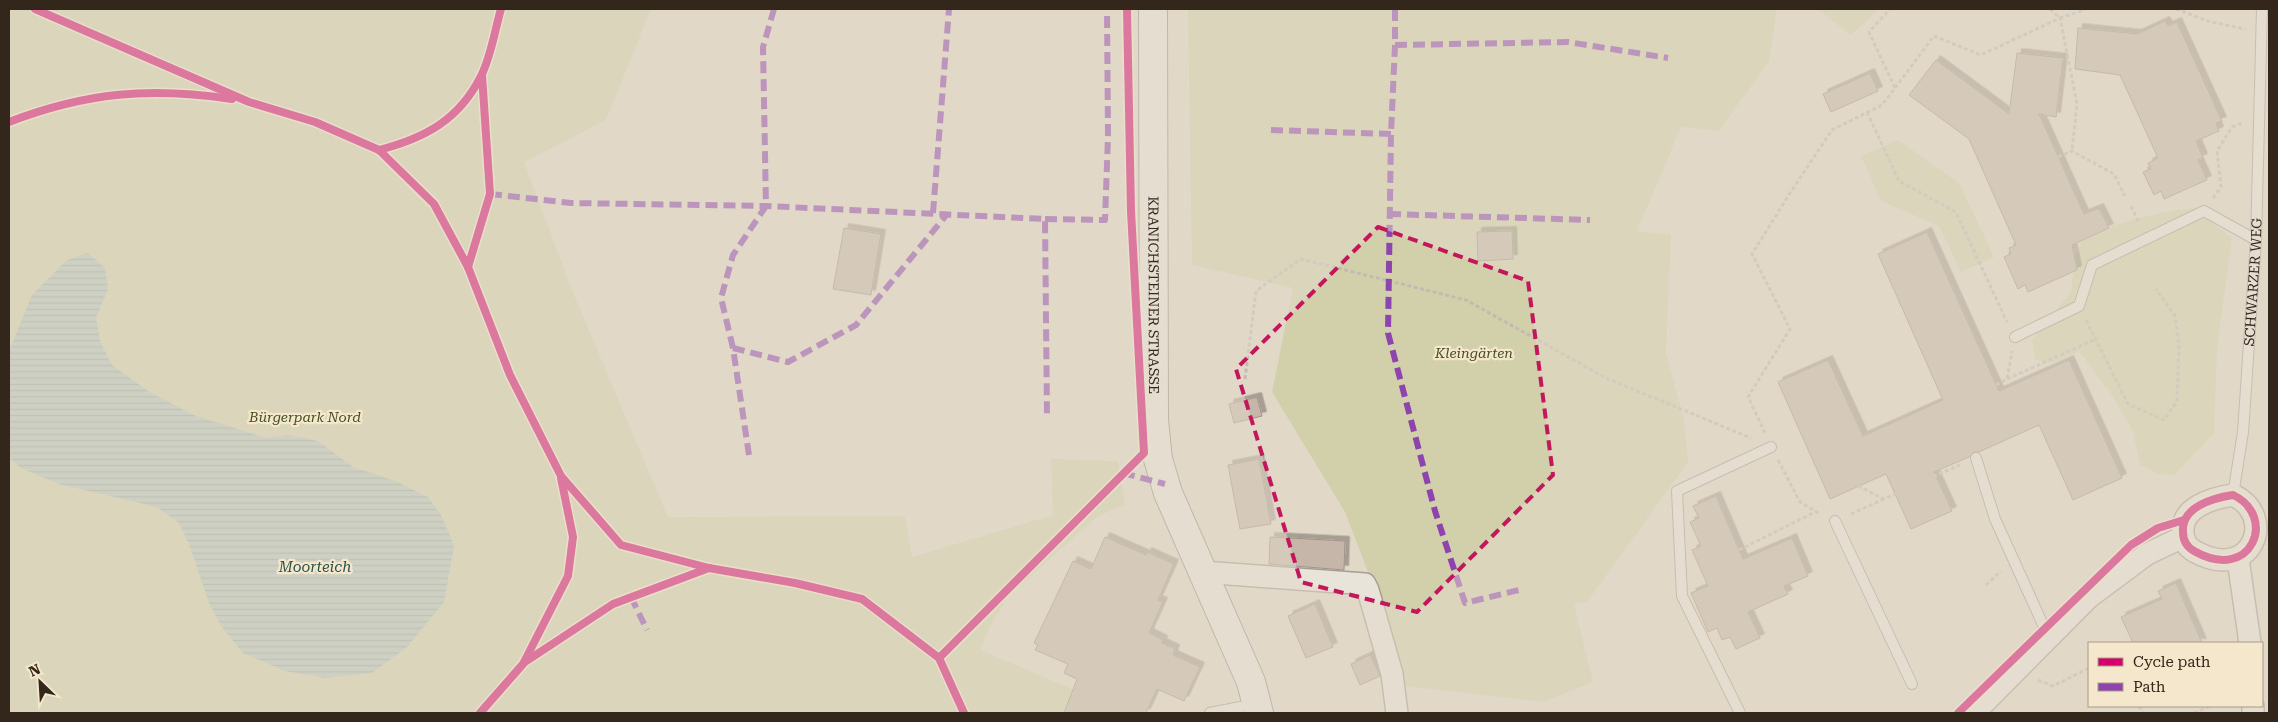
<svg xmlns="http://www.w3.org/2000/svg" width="2278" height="722" viewBox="0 0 2278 722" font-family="'Roboto Serif',serif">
	<defs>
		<pattern id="water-rules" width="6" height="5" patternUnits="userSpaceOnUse" patternTransform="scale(1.25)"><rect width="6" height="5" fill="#b4c5ba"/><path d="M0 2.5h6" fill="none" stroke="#9ba99f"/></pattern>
		<filter id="shadow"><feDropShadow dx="4.5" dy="-4.5" stdDeviation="0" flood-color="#0004"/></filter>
	</defs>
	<rect width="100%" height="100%" fill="#e2d8c8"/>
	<!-- green -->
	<g fill="#d2d0aa">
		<path d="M9 9H651L606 120 524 162 572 290 668 517 905 516 912 557 1053 515 1051 459 1118 461 1125 505 1098 516 1008 596 986 634 981 650 1109 705V713H9Z"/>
		<path d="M1188 9H1777L1769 61 1719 131 1681 127 1637 231 1671 235 1666 352 1684 420 1688 462 1587 602 1574 604 1593 682 1544 702 1405 686 1397 648 1345 512 1272 392 1293 288 1192 265Z"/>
		<path d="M1818 9H1879L1851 35Z"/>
		<path d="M1898 140 1959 183 1994 257 1961 272 1939 226 1881 201 1861 156Z"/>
		<path d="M2192 208 2232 238 2217 348 2214 433 2174 475 2159 474 2140 465 2133 431 2109 391 2079 351 2052 363 2035 360 2032 340 2071 292 2075 258 2083 238C2121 222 2151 213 2192 208Z"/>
	</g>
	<!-- water -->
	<path fill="url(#water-rules)" d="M88 253 105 268 108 289 96 318 100 341 112 365 148 391 193 415 266 438 288 435 318 441 353 467 395 481 428 497 442 517 454 546 444 602 407 647 372 673 325 678 285 671 243 653 221 626 209 603 189 544 179 523 157 507 59 484 21 468 9 458V351L32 295 67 260Z"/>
	<!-- building -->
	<g fill="#c5b6a9" stroke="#a19488" filter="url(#shadow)">
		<path d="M2165 21 2168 26 2177 22 2222 121 2216 123 2219 131 2196 141 2203 158 2198 160 2207 180 2164 199 2161 191 2154 195 2143 172 2151 169 2148 163 2158 158 2120 75 2075 69 2078 28 2137 34Z"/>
		<path d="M2017 53 2063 58 2056 117 2039 114 2084 214 2099 208 2109 228 2072 245 2077 270 2028 292 2025 285 2018 289 2004 257 2011 254 2009 248 2016 245 1969 139 1909 95 1936 60 2009 114Z"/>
		<path d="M1870 73 1878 91 1831 112 1823 94Z"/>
		<path d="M844 228 881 234 871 295 833 289Z"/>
		<path d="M1512 231 1513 259 1478 261 1477 232Z"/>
		<path d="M1927 232 1999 391 2069 360 2122 478 2073 500 2039 425 1979 452H1974L1969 457 1934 472 1952 511 1911 529 1886 474 1830 499 1778 382 1828 360 1863 436 1943 400 1878 254Z"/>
		<path d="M1257 397 1262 416 1234 423 1229 404Z"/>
		<path d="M1259 459 1271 524 1240 529 1228 465Z"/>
		<path d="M1716 496 1743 559 1792 538 1808 576 1784 586 1788 594 1748 612 1760 638 1736 649 1730 637 1722 640 1717 628 1708 632 1691 593 1708 586 1692 550 1701 546 1690 522 1699 518 1693 506Z"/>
		<path d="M1105 537 1146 555 1147 552 1174 564 1158 600 1163 602 1149 633 1163 640 1162 643 1175 649 1173 655 1200 667 1184 701 1157 689 1146 713H1064L1077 679 1064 673 1068 664 1035 650 1038 645 1034 643 1073 561 1091 569Z"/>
		<path d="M1270 537 1345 541 1344 570 1269 564Z"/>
		<path d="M2176 583 2202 643H2133L2121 617 2162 599 2158 591Z"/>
		<path d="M1315 604 1333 647 1306 658 1288 616Z"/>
		<path d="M1370 655 1380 676 1360 685 1351 664Z"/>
	</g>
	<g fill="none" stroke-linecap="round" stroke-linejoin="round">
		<defs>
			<g id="service">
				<path d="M2015 337 2079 306 2092 265 2204 211 2256 240"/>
				<path d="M1976 458 1995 519 2049 638"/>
				<path id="s1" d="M2233 495 2243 432 2256 240 2262 9"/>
				<path d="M1835 521 1912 684"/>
				<path d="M1210 713 1256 704"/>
				<path d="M1740 713 1682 596 1677 491 1771 447"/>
			</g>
			<g id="minor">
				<path d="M2233 495C2278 516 2252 584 2194 551 2187 547 2183 540 2183 532 2181 507 2213 498 2233 495Z"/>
				<path d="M2238 559 2250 643"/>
				<path d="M1203 572 1365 584 1368 590 1392 674 1397 713"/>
				<path d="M2253 706V713"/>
				<path d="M1974 713 2088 598 2147 554 2183 537"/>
			</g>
			<g id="secondary">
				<path id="s2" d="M1153 9 1154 421 1158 459 1168 493 1251 682 1259 713"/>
			</g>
		</defs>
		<!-- service casing -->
		<use href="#service" stroke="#a69d92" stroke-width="12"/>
		<!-- minor casing -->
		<use href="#minor" stroke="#a69d92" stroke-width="24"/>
		<!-- secondary casing -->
		<use href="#secondary" stroke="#968d82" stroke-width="30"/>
		<!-- path -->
		<g stroke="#c2bbb1" stroke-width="3" stroke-dasharray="4 2.5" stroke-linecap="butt">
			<path d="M2050 9 2060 18 2086 9"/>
			<path d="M2176 9 2211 22 2246 29"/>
			<path d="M1895 88 1934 36 1981 55 2060 18 2077 104 2072 151"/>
			<path d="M1867 112 1899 181 1956 212 2007 322"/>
			<path d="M2058 157 2072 151 2114 174 2125 196"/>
			<path d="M2213 198 2221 187 2217 151 2232 127 2242 123"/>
			<path d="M2131 206 2139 223"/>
			<path d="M2086 320 2128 404 2164 420 2177 401 2179 345 2175 316 2156 289"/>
			<path d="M1245 379 1256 291 1301 259 1466 300 1606 378 1751 438"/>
			<path d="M2007 379 2096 339"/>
			<path d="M1996 385 2007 379 2012 351"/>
			<path d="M1765 433 1748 397 1790 329 1752 254 1790 193 1832 130 1882 105 1895 88 1869 32 1890 9"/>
			<path d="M1778 460 1800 502 1820 514"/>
			<path d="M1927 479 1960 465"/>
			<path d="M1858 486 1884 499 1927 479 1929 483"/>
			<path d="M1851 514 1884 499"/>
			<path d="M1739 550 1815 512"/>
			<path d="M1986 585 2001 571"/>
			<path d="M2038 680 2053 686 2089 668"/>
			<path d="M2139 706 2143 713"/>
			<path d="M2194 713 2210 706"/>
		</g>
		<!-- service -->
		<use href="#service" stroke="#e9e4da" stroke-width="10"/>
		<!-- minor -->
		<use href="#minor" stroke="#e9e4da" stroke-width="21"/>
		<!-- secondary -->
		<use href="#secondary" stroke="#e9e4da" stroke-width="28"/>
		<!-- quiet -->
		<g stroke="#8e44ad" stroke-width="6" stroke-dasharray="12 6" stroke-linecap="butt">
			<path d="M1395 9V45L1568 42 1668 58"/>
			<path d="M1395 45 1391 134 1388 333 1435 511 1465 603 1523 589"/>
			<path d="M1271 130 1391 134"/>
			<path d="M490 194 571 203 766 206 1045 219 1047 416"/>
			<path d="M933 213 949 9"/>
			<path d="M1389 214 1590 220"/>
			<path d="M1045 219 1105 220 1108 136 1107 9"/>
			<path d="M733 348 721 298 733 255 766 206 763 47 774 9"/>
			<path d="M749 455 733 348 788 362 856 325 948 213"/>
			<path d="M1123 473 1165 484"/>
			<path d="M631 597 647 630"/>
		</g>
		<defs>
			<g id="cycleway">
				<path d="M35 9 249 102 315 122 379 150 434 204 468 267 510 375 561 476 621 545 709 568 795 583 862 599 939 658 964 713"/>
				<path d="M9 122C87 92 150 87 232 99"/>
				<path d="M379 150C425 138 459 120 481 76 491 57 495 29 501 9"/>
				<path d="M468 267 490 194 482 75"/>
				<path d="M2233 495C2278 516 2252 584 2194 551 2187 547 2183 540 2183 532 2181 507 2213 498 2233 495Z"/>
				<path d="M939 658 1144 453 1131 211 1127 9"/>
				<path d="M525 662 613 604 709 568"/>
				<path d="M480 713 523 664 568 576 573 537 561 478"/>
				<path d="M1958 713 2131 545 2158 528 2184 520"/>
			</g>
		</defs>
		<!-- cycleway casing -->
		<use href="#cycleway" stroke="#f4e7cc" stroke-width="11"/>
		<!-- cycleway -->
		<use href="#cycleway" stroke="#d6006c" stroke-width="8"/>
	</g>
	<!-- marked area -->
	<path d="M0 0H2278V722H0ZM1378 227 1528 281 1553 475 1417 612 1301 582 1236 369Z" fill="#e2d8c8" fill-opacity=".55" fill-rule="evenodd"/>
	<path fill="none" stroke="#c2185b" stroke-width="4" stroke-dasharray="10 6" stroke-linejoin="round" d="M1378 227 1528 281 1553 475 1417 612 1301 582 1236 369Z"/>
	<g text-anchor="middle" stroke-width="4.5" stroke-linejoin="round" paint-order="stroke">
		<!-- street labels -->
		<g font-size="14" fill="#33261b" stroke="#f4e7cc">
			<text dy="5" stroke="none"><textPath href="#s1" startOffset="214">SCHWARZER WEG</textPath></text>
			<text dy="5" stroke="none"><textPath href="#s2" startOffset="286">KRANICHSTEINER STRASSE</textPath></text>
		</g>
		<!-- park labels -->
		<g font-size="14" font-style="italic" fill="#454f22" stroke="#f4e7cc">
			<text x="1474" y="358">Kleingärten</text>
			<text x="305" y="422">Bürgerpark Nord</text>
		</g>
		<!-- water labels -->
		<g font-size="15" font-style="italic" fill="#2b534e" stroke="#f4e7cc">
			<text x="315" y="572">Moorteich</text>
		</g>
	</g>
	<!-- border -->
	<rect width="2278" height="722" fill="none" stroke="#33261b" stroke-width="20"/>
	<!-- legend -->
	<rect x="2088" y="642" width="175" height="65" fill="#f4e7cc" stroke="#a79a85"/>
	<rect x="2098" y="658" width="25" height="8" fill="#d6006c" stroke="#a79a85"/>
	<text x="2133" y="667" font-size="15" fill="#33261b">Cycle path</text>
	<rect x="2098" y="683" width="25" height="8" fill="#8e44ad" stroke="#a79a85"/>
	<text x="2133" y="692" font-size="15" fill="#33261b">Path</text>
	<!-- north arrow -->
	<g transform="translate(40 682) rotate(335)" stroke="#f4e7cc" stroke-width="4" paint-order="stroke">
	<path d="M0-4L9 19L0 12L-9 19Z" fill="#33261b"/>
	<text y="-8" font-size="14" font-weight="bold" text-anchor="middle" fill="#33261b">N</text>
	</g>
</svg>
